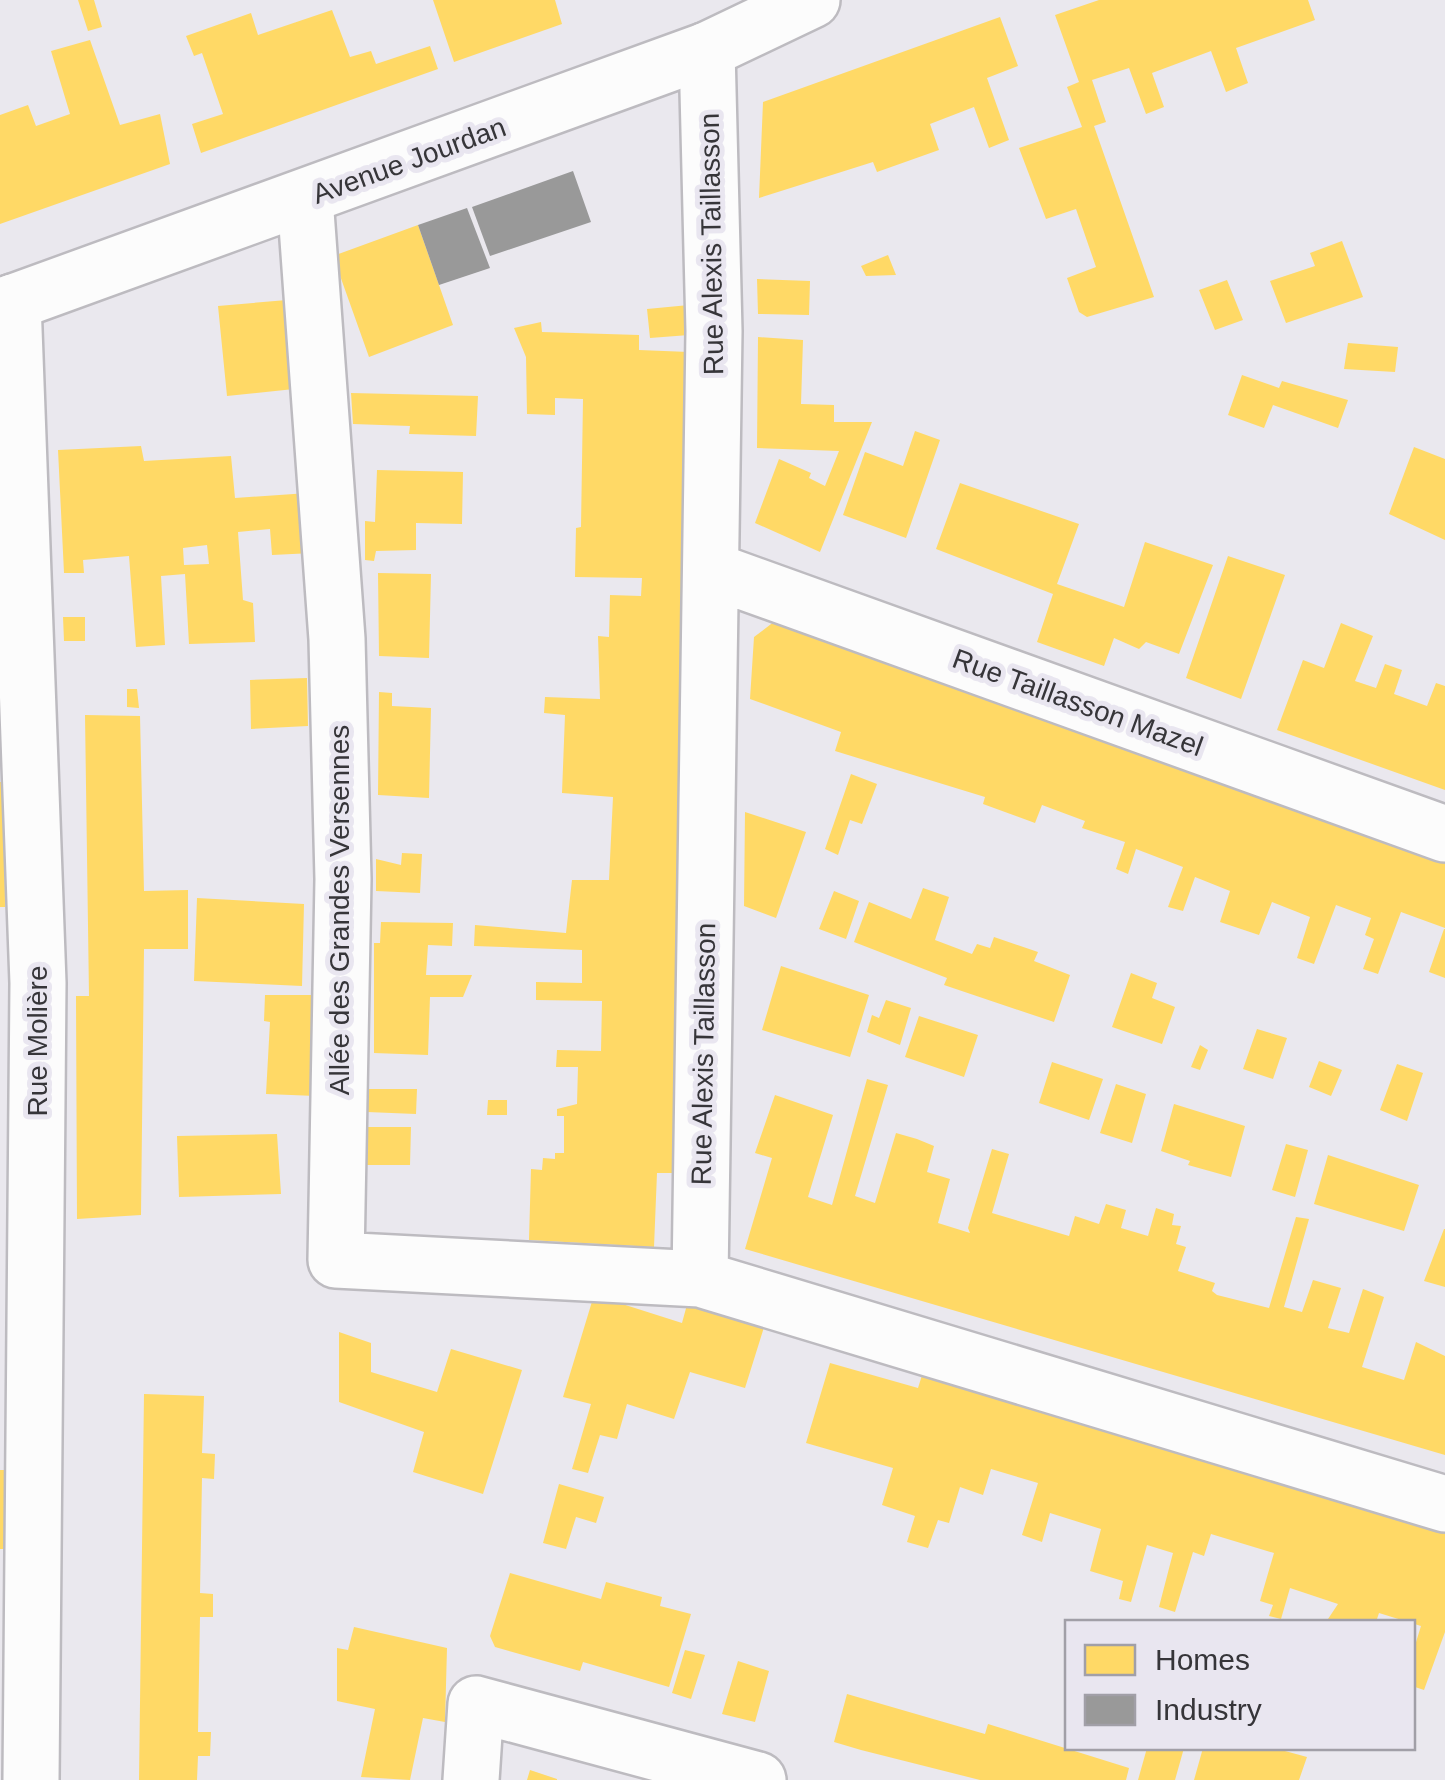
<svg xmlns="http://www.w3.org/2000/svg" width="1445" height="1780" font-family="Arial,sans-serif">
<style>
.homes{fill:#ffd966;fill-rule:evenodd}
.industry{fill:#999}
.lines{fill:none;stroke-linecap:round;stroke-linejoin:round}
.street-casing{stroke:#bdbbc0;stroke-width:60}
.secondary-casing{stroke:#bdbbc0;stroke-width:60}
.street{stroke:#fcfcfc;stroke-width:55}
.secondary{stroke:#fcfcfc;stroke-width:55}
.labels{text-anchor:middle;stroke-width:10;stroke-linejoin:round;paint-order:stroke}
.street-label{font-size:28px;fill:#363539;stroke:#e9e6f0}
</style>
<rect width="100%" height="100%" fill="#eae8ee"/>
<path class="homes" d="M78,0H94L102,27L88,31Z
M433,0H555L562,24L454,62Z
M1099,0H1308L1315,20L1236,48L1248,83L1226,92L1211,51L1152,73L1164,107L1146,114L1129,68L1092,80L1106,122L1094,126L1154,297L1087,317L1079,312L1067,278L1096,267L1076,209L1046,219L1019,148L1082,127L1067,87L1079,82L1055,15Z
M332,10L350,57L371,51L376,64L430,46L438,69L201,153L192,124L223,114L202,53L194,56L186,36L251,13L258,35Z
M1000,17L1018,66L987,78L1009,140L989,148L974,107L930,124L939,150L877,172L873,162L759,198L763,102Z
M90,40L120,125L160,114L170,164L0,224V115L28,105L36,126L70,114L51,51Z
M418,225L453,325L369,357L333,256Z
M1342,241L1363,297L1286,323L1270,281L1315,266L1310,253Z
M888,255L896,275L866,276L861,266Z
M757,279L810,281L809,315L758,314Z
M1227,280L1243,320L1215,330L1199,290Z
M287,300L294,389L227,396L218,306Z
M689,305V335L650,338L647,309Z
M541,322L542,332L639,335V350L689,352L673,1173H657L654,1247L529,1240L531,1169L542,1170L543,1158L555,1159V1153H564V1116H557V1109L577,1104L578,1067H556L557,1050L601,1051L602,1001L536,1000V982L582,983V950L474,946L475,925L566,933L572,880H609L613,797L562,793L565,715L544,713L545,697L600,699L598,636L609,637L610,595L641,596L642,578L575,577L576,528L581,527L583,399L555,398V415L527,414L526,357L514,328Z
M758,337L803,340L801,404L834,405V422H872L820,552L755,523L779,459L811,473L809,478L825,486L839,451L757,448Z
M1348,343L1398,347L1395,372L1344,369Z
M1242,375L1279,388L1282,381L1348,400L1338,428L1273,405L1264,428L1228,415Z
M351,393L478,396L476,436L409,434L410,426L353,424Z
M915,431L940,440L906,538L843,515L865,452L903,466Z
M141,446L144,461L231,456L235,498L308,493L313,553L272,555L270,529L238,532L243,600L253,603L255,642L189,644L185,574L161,576L165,645L136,647L129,556L83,560L84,573H64L58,450ZM207,545L209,564L184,565L183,548Z
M1414,447L1445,459V540L1389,514Z
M377,470L463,472L462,524L416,523V550L376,551L374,561L365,560V521L375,522Z
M960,483L1079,524L1057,584L1124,607L1145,542L1213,565L1179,654L1146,642L1139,649L1114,638L1104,666L1037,642L1053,594L936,549Z
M1228,556L1285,575L1241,699L1186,678Z
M378,573L431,574L429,658L379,656Z
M63,617H85V641H64Z
M775,621L1445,863V928L1401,912L1378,974L1363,969L1374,939L1365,935L1371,918L1336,905L1314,964L1297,958L1310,917L1272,902L1259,935L1220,922L1230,891L1195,877L1183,911L1168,907L1183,867L1136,849L1128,874L1116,869L1125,842L1082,828L1085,821L1042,805L1035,823L983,804L985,797L835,751L841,732L750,699L754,637Z
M1341,623L1373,636L1355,681L1376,688L1385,664L1402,670L1394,694L1427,706L1436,683L1445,686V790L1277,730L1303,660L1324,668Z
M307,678L308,726L251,729L250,680Z
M127,689H137L139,708L127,707Z
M379,692L392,693V706L431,708L429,798L378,795Z
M85,715L140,716L144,891L188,890V949H144L141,1215L77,1219L76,996H89Z
M851,774L877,784L862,824L850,820L838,855L825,849Z
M0,782H4L5,907H0Z
M745,812L806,832L776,918L744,906Z
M402,853L422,854L420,893L376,891V859L401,865Z
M923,888L949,897L935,940L972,954L977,944L990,948L994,937L1038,952L1034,961L1070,975L1054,1022L944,985L947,978L854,942L869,902L911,919Z
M834,891L859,901L846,939L819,929Z
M197,898L304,904L302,986L194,981Z
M381,922L453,923L452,946L428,945L426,975H472L463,997H430L428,1055L374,1053V943H380Z
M1444,929H1445V978L1429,972Z
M781,966L869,995L850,1057L762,1030Z
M1131,973L1157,983L1152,998L1175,1007L1162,1044L1112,1027Z
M265,995H319L316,1096L266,1094L270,1022L264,1021Z
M886,1000L911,1008L900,1045L867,1032L872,1015L879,1018Z
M919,1016L978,1035L964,1077L905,1057Z
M1257,1029L1287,1038L1273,1079L1243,1069Z
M1200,1045L1208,1050L1200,1070L1191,1067Z
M1319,1061L1342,1070L1331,1096L1309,1087Z
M1052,1062L1103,1079L1089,1120L1039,1103Z
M1397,1064L1423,1073L1407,1121L1380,1110Z
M867,1079L888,1085L855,1196L875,1203L896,1133L917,1139L934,1146L927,1172L950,1179L938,1223L970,1233L968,1228L992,1149L1009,1154L992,1213L1069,1236L1075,1216L1099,1224L1106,1204L1126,1210L1121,1228L1148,1236L1156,1208L1174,1214L1172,1225L1181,1226L1176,1244L1186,1247L1178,1271L1215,1283L1212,1291L1217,1295L1269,1308L1296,1217L1309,1219L1284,1307L1302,1312L1313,1280L1341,1288L1328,1328L1349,1333L1363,1289L1384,1297L1362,1367L1404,1380L1416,1342L1445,1356V1455L745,1249L772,1158L755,1153L775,1095L833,1115L808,1197L832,1205Z
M1116,1084L1146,1094L1132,1143L1100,1133Z
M368,1089H417L416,1114L367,1112Z
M488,1100H507V1115H487Z
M1174,1104L1245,1126L1231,1177L1188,1165L1190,1161L1161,1151Z
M367,1127H411L410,1165H366Z
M277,1134L281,1194L179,1197L177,1136Z
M1286,1144L1308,1150L1295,1197L1272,1190Z
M1328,1155L1419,1185L1404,1231L1314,1204Z
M1444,1229H1445V1287L1424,1281Z
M594,1295L682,1323L688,1301L765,1324L745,1388L690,1372L674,1419L627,1404L617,1439L600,1435L588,1473L572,1469L591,1404L563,1397Z
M339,1332L371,1343V1372L437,1392L451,1349L522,1370L483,1494L413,1472L424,1432L339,1402Z
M830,1363L918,1388L923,1372L1445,1525V1632L1424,1690L1412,1686V1655L1421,1626L1379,1613L1376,1622H1326L1338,1604L1290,1588L1281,1619L1269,1616L1273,1605L1260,1601L1274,1553L1211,1534L1204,1556L1193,1552L1175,1612L1159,1607L1173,1553L1147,1545L1131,1602L1119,1599L1123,1581L1090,1571L1101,1529L1050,1513L1042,1542L1022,1535L1038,1483L991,1469L983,1495L960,1487L949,1523L938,1520L928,1548L907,1542L915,1516L882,1505L893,1468L806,1443Z
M144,1394L204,1396L202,1453L215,1454L214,1479L202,1478L200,1593L213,1594V1617H200L198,1732H211L210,1756H198L197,1780H139Z
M0,1470H7L6,1549H0Z
M559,1484L604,1497L596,1523L576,1517L566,1549L543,1543Z
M510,1573L601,1599L606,1582L662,1597L660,1606L691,1614L669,1687L583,1662L580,1671L495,1647L490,1636Z
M354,1627L447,1648L445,1722L423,1718L410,1780L361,1777L375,1709L337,1701V1648L348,1650Z
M685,1650L705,1655L691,1699L672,1693Z
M738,1661L769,1671L755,1722L722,1714Z
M847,1694L985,1734L988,1724L1129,1768L1126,1780H980L861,1750L834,1742Z
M1147,1748H1184L1175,1780H1138Z
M1203,1748H1274L1307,1757L1299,1780H1194Z
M530,1770L557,1779V1780H527Z"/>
<path class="industry" d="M573,171L591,222L490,256L472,207Z
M467,208L490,268L439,285L418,225Z"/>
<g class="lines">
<g class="street-casing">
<path id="street" d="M305,198L337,639L343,879L336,1260L700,1279L1445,1504
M13,302L38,983L31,1780
M711,570L1445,834
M700,1279L714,331L707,50
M471,1780L476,1704L758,1780"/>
</g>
<g class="secondary-casing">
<path id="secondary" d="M0,307L707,50L812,0"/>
</g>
<use href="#street" class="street"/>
<use href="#secondary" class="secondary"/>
</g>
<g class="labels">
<g class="street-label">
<text transform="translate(409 160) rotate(-20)" y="10">Avenue Jourdan</text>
<text transform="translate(711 244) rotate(-91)" y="10">Rue Alexis Taillasson</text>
<text transform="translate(1078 702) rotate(20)" y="10">Rue Taillasson Mazel</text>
<text transform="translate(339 910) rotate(-90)" y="10">Allée des Grandes Versennes</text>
<text transform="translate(37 1041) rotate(-90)" y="10">Rue Molière</text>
<text transform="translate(703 1054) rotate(-89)" y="10">Rue Alexis Taillasson</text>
</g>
</g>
<rect x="1065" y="1620" width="350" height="130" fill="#e9e6f0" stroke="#a19fa7" stroke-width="2.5"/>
<rect x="1085" y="1645" width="50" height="30" fill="#ffd966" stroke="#a19fa7" stroke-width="2.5"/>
<text x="1155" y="1670" font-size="30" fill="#363539">Homes</text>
<rect x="1085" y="1695" width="50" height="30" fill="#999999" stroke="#a19fa7" stroke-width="2.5"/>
<text x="1155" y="1720" font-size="30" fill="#363539">Industry</text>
</svg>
